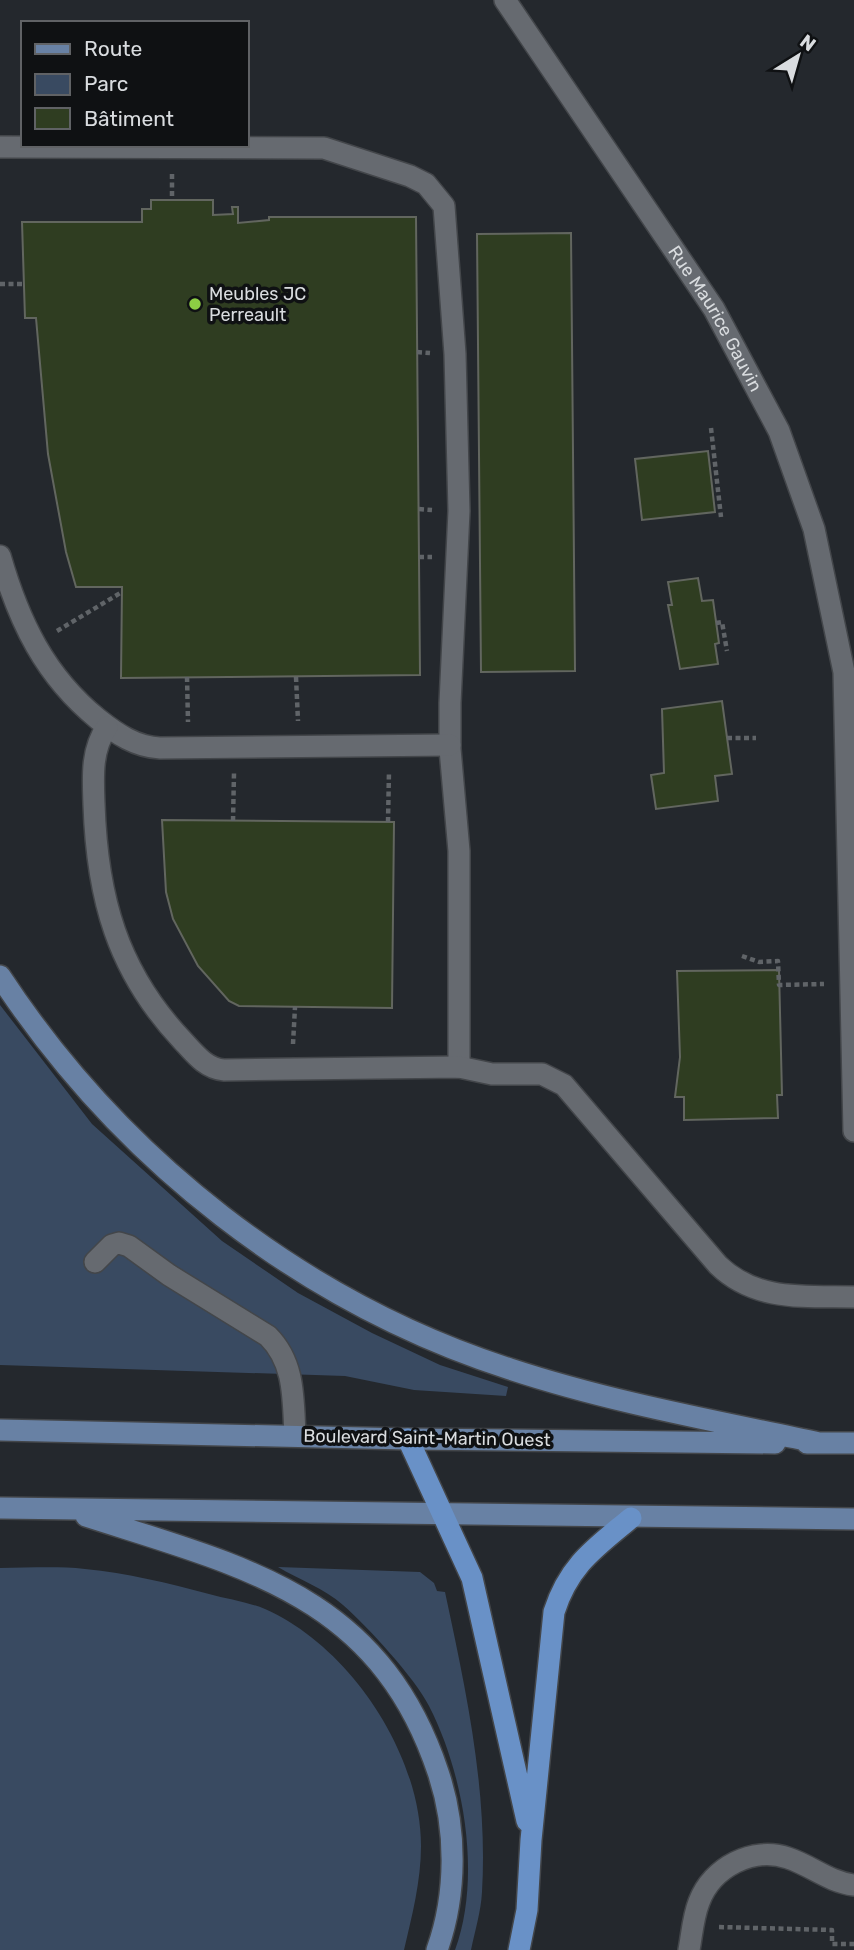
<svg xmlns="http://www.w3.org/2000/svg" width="854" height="1950" font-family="Rubik,sans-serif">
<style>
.green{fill:#394a61}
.building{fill:#2f3d21;stroke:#62665f;stroke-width:2}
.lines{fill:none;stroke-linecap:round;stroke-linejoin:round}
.minor-casing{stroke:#43464a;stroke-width:24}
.major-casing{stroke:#43464a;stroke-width:24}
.highway-casing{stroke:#43464a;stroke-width:24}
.path{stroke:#606468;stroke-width:4.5;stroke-dasharray:5 3.5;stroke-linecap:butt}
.minor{stroke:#666a70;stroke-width:21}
.major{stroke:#6881a4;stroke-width:21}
.highway{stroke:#6991c7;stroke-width:21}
.poi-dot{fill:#8dce44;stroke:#0f1113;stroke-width:2.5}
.labels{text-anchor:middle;stroke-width:7;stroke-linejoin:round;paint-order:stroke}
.poi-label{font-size:18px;fill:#d9dcdf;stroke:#0f1113;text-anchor:start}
.street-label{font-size:18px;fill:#d9dcdf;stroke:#0f1113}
</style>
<rect width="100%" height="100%" fill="#24282d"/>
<path class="green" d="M0,1005L92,1124L222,1241L298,1293L372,1333L440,1365L508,1387L506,1396L414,1390L345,1376L0,1365Z
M278,1567L420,1572L434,1583L437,1591L445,1592C466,1690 488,1791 482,1892C481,1911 475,1931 471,1950H455C482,1877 464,1774 429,1706C415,1678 367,1626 343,1605C325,1589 298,1579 278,1567Z
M0,1568C28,1568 57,1566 85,1569C127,1573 168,1583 209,1594C227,1599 248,1602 265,1609C349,1646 421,1753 421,1846C421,1881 412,1916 404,1950H0Z"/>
<path class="building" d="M151,200H213V215L233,214L232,207H238V223L269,220V217H416L420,675L121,678L122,587H76L66,552L48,454L36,318H25L22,222H142V209H151Z
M571,233L575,671L481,672L477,234Z
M708,451L715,512L642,520L635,459Z
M698,578L702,601L713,600L719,643L715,644L718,664L680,669L668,605H672L668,582Z
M722,701L732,774L715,776L718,801L656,809L651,775L664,773L662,709Z
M162,820L394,822L392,1008L239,1006L229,1001L198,966L173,919L166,892Z
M779,970L782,1095H777L778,1118L684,1120V1097H675L680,1057L677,971Z"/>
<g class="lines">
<g class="minor-casing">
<g id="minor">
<path id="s1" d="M505,0L714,309L779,431L814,529L844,672L854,1131"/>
<path d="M0,147L324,148L410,176L426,184L444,206L455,354L459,511L450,703V749L459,851V1067"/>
<path d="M0,556C19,622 45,676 98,719C117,734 136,747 160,748L450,745"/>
<path d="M107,727C91,750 93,777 94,804C97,897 117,971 182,1040C194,1053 206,1069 224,1070L459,1067L492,1074H542L564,1085L718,1265C756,1302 805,1296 854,1297"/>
<path d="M95,1262L112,1245L119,1243L129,1246L169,1275L268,1336C295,1363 293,1398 295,1435"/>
<path d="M689,1950C692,1934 693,1917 699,1902C712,1867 753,1846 788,1858C812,1866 829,1882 854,1885"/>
</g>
</g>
<g class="major-casing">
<path id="major" d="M0,976C120,1159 302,1302 510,1369C610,1402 716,1421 819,1443
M0,1430L408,1439L775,1443
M807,1443H854
M0,1508L854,1519
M86,1516C244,1567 379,1595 438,1772C457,1828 457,1894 437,1950"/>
</g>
<g class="highway-casing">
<path id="highway" d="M408,1439L472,1578L527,1821
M519,1950L527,1910L531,1840L554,1612C569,1565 595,1548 631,1518"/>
</g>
<path class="path" d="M172,174V200
M0,284H24
M417,352L430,353
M711,428L721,517
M419,509L432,510
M419,557H432
M716,623L722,622L727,651
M57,631L122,592
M187,677L188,722
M296,677L298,721
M727,738H756
M233,821L234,773
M388,822L389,771
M742,956L759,962L778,961L779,985L824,984
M293,1044L295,1007
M719,1927L832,1930V1944H854"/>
<use href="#minor" class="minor"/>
<use href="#major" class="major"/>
<use href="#highway" class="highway"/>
</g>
<circle class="poi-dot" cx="195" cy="304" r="7"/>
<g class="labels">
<g class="poi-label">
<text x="209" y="300">Meubles JC<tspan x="209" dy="21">Perreault</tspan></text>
</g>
<g class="street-label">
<text dy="6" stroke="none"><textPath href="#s1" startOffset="382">Rue Maurice Gauvin</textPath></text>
<text transform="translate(427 1438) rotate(1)" y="6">Boulevard Saint-Martin Ouest</text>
</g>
</g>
<rect x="21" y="21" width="228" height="126" fill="#0f1113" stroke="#606265" stroke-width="2"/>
<rect x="35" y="44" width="35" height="10" fill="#6881a4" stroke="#606265" stroke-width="2"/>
<text x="84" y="56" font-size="21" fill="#d9dcdf">Route</text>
<rect x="35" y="74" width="35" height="21" fill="#394a61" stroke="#606265" stroke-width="2"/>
<text x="84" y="91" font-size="21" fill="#d9dcdf">Parc</text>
<rect x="35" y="108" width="35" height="21" fill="#2f3d21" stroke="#606265" stroke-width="2"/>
<text x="84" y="126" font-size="21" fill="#d9dcdf">Bâtiment</text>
<g transform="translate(798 56) rotate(37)" stroke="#0f1113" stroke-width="5" paint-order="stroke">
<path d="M0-5L12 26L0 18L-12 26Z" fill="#d9dcdf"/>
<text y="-10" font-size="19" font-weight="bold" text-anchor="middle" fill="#d9dcdf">N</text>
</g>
</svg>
